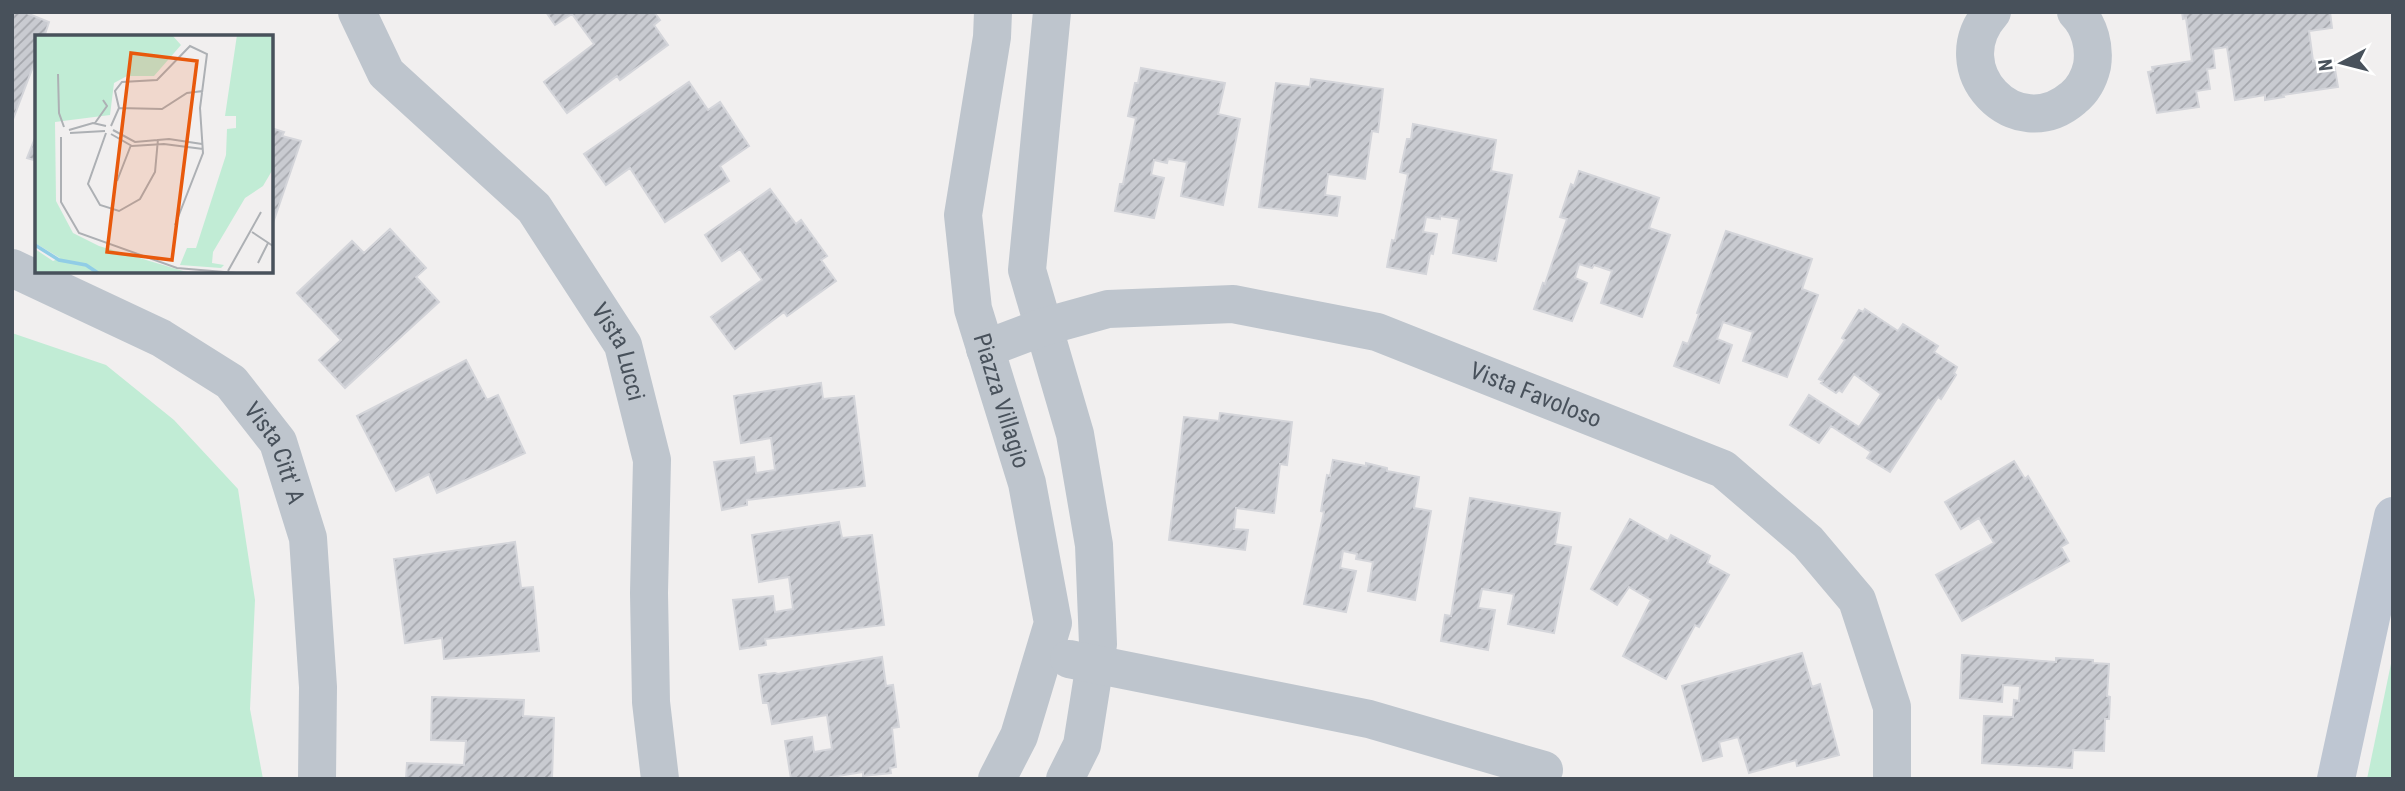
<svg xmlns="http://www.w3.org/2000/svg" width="2405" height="791" font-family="'Roboto Condensed',sans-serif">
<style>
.grass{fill:#c1ecd5}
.building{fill:url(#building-hatch);stroke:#d4d5da;stroke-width:2}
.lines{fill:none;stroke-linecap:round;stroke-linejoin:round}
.street{stroke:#bec5cd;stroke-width:38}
.secondary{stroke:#bec6d2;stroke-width:38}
.labels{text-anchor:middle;stroke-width:5;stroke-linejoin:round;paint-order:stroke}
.street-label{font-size:24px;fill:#48515b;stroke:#fff}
.inset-river{fill:none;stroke:#91cde6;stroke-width:3.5}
.inset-road{fill:none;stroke:#adb0b4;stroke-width:2}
.view{fill:#e8590c;fill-opacity:0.15;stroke:#e8590c;stroke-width:3.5}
.inset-edge{fill:none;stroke:#48515b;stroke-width:3.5}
</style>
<defs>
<pattern id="building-hatch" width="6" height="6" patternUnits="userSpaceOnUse" patternTransform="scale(1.75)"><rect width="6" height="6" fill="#c9cbd1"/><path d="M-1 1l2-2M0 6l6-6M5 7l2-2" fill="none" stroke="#a5a7ad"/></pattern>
</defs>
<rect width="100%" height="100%" fill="#f1efef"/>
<path class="grass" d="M12,333L106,365L174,420L238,489L255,600L250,709L263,779H12Z
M2393,654V779H2367Z"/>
<path class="building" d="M12,12H24L49,22L44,37H37V56L12,122Z
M546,12H654L660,20L654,25L668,45L620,80L617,76L567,113L544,82L594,44L572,14L555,25Z
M2182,12H2330L2332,28L2309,31L2313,61L2333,58L2338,87L2283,95L2284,97L2265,100V95L2235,100L2227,47L2213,49L2215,68L2207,69L2210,89L2196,91L2199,107L2157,113L2148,72L2153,71L2152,67L2192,61L2186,18L2183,19Z
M1141,68L1225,83L1218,114L1240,119L1223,205L1181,196L1187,162L1168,159L1167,163L1154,160L1151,175L1164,178L1154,218L1115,211L1120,184H1123L1136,118L1128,116L1135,83H1138Z
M1311,79L1383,89L1378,132L1372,131L1365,179L1328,174L1325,195L1340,197L1337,216L1259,207L1276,83L1310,87Z
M689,82L708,110L720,102L749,146L720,166L729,181L665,222L630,168L606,185L584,154Z
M1413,124L1496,140L1491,171L1512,175L1496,261L1453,253L1459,219L1440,216V219L1426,217L1423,232L1437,234L1433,254L1430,253L1426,274L1387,267L1392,240L1395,241L1408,174L1400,172L1407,139H1411Z
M271,128L284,132L282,136L301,141L271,229Z
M37,133V161L27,158Z
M1579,171L1659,198L1649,228L1670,235L1642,317L1601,303L1612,271L1594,265L1592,268L1579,264L1575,278L1587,283L1572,321L1534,309L1543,283L1545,284L1567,219L1560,217L1571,184L1574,186Z
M770,189L796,224L801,220L827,256L821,260L836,281L787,316L784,312L735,349L711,317L762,280L740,249L722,261L705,235Z
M390,229L426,268L416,277L439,302L345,388L319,360L341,340L297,293L352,241L364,253Z
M1726,231L1812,259L1802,289L1818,295L1787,377L1743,361L1753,332L1723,322L1717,339L1732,345L1719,383L1674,366L1683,342L1688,344L1699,314L1697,313Z
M1865,309L1898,331L1903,324L1938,346L1934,352L1957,367L1954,373L1956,375L1941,399L1938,397L1890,472L1867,458L1871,452L1831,426L1819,443L1790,425L1809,395L1859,427L1881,394L1854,374L1842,392L1839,390L1836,393L1821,383L1823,381L1819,379L1845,340L1842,338L1859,310L1863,312Z
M466,360L487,400L498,395L525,453L437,493L429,474L396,491L357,416Z
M821,383L823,399L854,396L865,486L747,500V505L722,510L714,462L754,457L756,473L775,470L771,438L741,443L734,396Z
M1220,413L1292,422L1287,465L1280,464L1274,513L1236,508L1234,529L1248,530L1245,550L1169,540L1184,417L1219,421Z
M1333,460L1366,466V463L1387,468V471L1419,477L1414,508L1431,511L1415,600L1368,591L1373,562L1356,559L1357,554L1343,551L1340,568L1356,571L1346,612L1304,604L1324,512L1321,511L1327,475L1330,476Z
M2014,461L2025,479L2028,476L2068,543L2061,547L2069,561L1962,621L1936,575L1994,543L1979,518L1961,529L1945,502Z
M1470,498L1560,513L1555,544L1571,547L1554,633L1508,624L1514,594L1482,589L1478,608L1495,610L1488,650L1441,641L1445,615L1451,616Z
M1630,519L1668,541L1671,535L1710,556L1707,563L1729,575L1699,627L1695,625L1666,679L1623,656L1651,600L1629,587L1617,605L1591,589Z
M839,522L842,538L872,535L884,625L765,639L766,645L740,649L733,600L773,596L775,612L793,609L789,577L759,582L752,535Z
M515,542L521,588L533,587L539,651L444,659L442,638L405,643L394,559Z
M1802,653L1812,687L1820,684L1839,755L1797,766L1796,760L1749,773L1738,737L1719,742L1722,756L1703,761L1682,686Z
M1962,655L2056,662V658L2093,660V663L2109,664L2107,696L2110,697L2109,719H2105L2104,751L2073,750L2072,768L1982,763L1984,716L2013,717L2014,700L2019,701L2020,686L2003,685L2002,702L1960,698Z
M882,657L886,686L893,685L899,727L892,728L896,767L890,768L891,773L863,776V772L819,779H791L785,741L812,737L814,752L832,749L827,715L772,724L768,703H763L759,675L775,673L778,674Z
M432,697L524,700L523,716L554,718L552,779H406L407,763L464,765L466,741L431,740Z"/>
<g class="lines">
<g class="street">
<path id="s1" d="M357,12L386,73L534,208L623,345L652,460L649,593L651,702L660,779"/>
<path id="s2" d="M993,12L992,37L963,215L973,309L1027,483L1053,623L1019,736L997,779"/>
<path d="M1052,12L1027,270L1075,434L1094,545L1098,644L1082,745L1065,779"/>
<path d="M1992,12C1941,69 2016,147 2073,98C2083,90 2089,79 2092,66C2095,47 2090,26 2076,12"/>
<path id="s3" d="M12,268L161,338L231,382L278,442L308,538L318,687L317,779"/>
<path id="s4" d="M985,349L1043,327L1108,309L1233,304L1377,332L1723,469L1808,542L1857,600L1892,707V779"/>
<path d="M1069,659L1369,719L1544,770"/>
</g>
<path class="secondary" d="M2336,779L2393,516"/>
</g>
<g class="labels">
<g class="street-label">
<text dy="8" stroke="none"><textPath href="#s1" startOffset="436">Vista Lucci</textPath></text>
<text dy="8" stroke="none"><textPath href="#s4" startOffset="572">Vista Favoloso</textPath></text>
<text dy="8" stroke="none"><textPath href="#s2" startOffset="396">Piazza Villagio</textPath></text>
<text dy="8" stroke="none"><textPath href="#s3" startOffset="332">Vista Citt' A</textPath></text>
</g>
</g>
<g transform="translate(35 35)">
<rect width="238" height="238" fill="#f1efef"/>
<path d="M0,0H137L146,10L119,41H92L79,48L75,80L20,87L21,166L38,198L64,211L155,238H0V214L18,226L25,223L0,208ZM202,0H238V134L228,151L210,163L178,217L177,228L189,230L186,233L145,230L152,213H161L191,120L192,94L201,93V81H190Z" fill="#c1ecd5"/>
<path class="inset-river" d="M0,210L24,225L51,230L63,238"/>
<path class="inset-road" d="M23,39L24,78L29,92M84,73L127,74L152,58L168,56M60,88L72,71L68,65M76,91L84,73L80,56L87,47L122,45L155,11L172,19L165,73L168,118L140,190M34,95L58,88L71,91M78,95L100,107L134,104L167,109M35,98L70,96M71,98L53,149L65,170L84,176L105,164L120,137L123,104M76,99L97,111L129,109L168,114M26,102V167L44,198L142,233L201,238M82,146L96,110M217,197L238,211M223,228L233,208M193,236L226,177"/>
<path class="view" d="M96,18L162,26L137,225L72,217Z"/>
<rect width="238" height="238" class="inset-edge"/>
</g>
<rect width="2405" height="791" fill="none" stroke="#48515b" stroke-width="28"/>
<g transform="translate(2342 63) rotate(263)" stroke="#ffffff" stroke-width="5" paint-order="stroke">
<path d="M0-5L12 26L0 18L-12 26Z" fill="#48515b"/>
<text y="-10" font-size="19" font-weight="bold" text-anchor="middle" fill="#48515b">N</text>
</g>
</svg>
